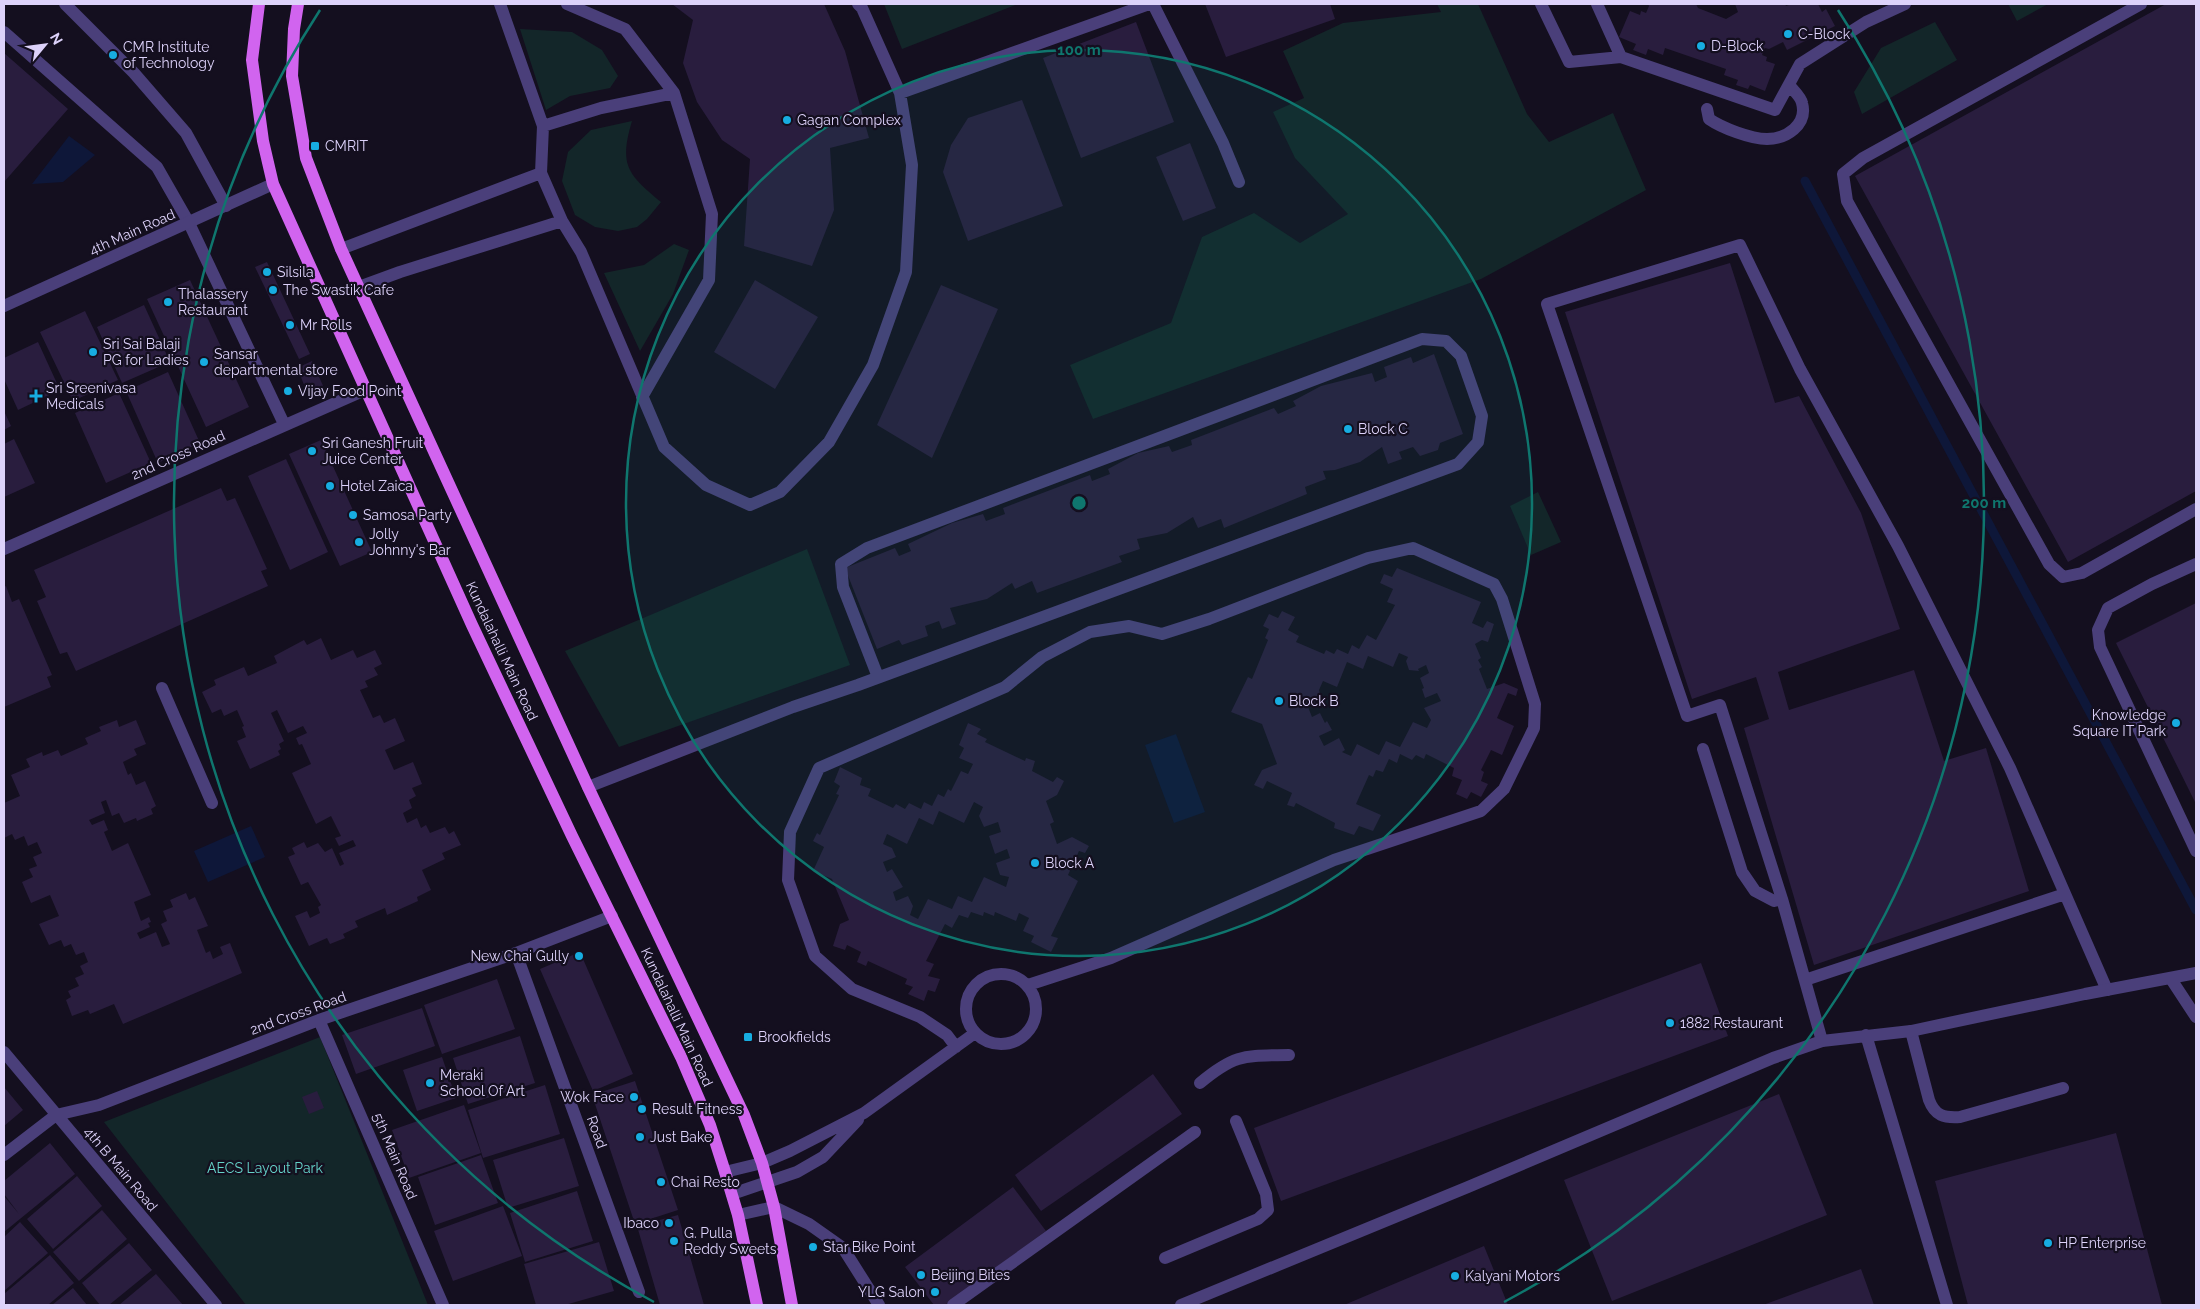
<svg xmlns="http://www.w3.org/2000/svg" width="2200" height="1309" font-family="Raleway,sans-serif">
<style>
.green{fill:#132629}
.water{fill:#0e1739}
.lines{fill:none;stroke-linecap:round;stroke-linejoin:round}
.stream{stroke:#0e1739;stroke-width:9}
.building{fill:#291d3e;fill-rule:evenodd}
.service{stroke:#4a3f7a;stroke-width:12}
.minor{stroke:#4a3f7a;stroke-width:12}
.tertiary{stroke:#4a3f7a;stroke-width:12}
.primary{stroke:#d164ef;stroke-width:12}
.ring{fill:none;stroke:#0f766e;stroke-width:2.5}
.poi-dot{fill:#17ade1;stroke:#140f1f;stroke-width:2}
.labels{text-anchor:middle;stroke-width:4.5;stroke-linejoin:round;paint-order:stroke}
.poi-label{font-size:14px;fill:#ddd2fa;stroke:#140f1f;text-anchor:start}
.street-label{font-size:14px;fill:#ddd2fa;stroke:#140f1f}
.park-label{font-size:14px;fill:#65d3c9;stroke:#140f1f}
.centre{fill:#0f766e;stroke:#140f1f;stroke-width:2.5}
.ring-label{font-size:15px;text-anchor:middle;font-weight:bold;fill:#0f766e;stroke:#140f1f;stroke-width:4.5;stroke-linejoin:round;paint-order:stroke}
</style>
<rect width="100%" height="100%" fill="#140f1f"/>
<path class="green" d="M884,4H1018L902,49Z
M1437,4H1478L1527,114L1549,142L1613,113L1646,190L1481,279L1093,419L1070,365L1171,323L1202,237L1254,213L1300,243L1348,214L1295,158L1273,112L1304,98L1283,51L1343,23L1441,12Z
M2008,4H2048L2017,21Z
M1935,22L1957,60L1862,114L1854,92L1881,48Z
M520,29L572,32L602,50L618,76L610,88L570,96L546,110Z
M632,121C619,165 627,174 661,202L647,219L637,227L618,231L595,227L575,215L562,181L568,152L591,130Z
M674,244L689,250L673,294L640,351L604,273L644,265Z
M1538,492L1561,542L1531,555L1510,506Z
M807,549L850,665L619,747L565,651Z
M320,1037L428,1305H246L104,1122Z"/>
<path class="water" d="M69,136L95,155L63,182L32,184Z
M1176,734L1205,812L1174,823L1145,745Z
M251,826L265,857L208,882L194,851Z"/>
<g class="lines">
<path class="stream" d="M1805,181L2196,910"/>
</g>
<path class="building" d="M672,4H824L845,51L869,138L830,148L834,210L812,266L744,246L750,159L722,140L697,102L683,63L693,20Z
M1205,4H1330L1335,19L1226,57Z
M1648,4H1696L1698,8L1726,19L1738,12L1735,4H1785L1786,6L1792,4H1818L1822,12L1826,9L1835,26L1787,50L1783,42L1769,49L1765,48L1762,55L1767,57L1766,61L1775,64L1765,91L1750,85L1748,89L1736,85L1738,80L1724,75L1726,69L1665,48L1663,55L1648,49L1646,55L1633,50L1636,44L1619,37L1630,11L1640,15L1641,11L1646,13L1649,6Z
M2166,4H2196V491L2068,562L1855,176Z
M1136,22L1174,122L1081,158L1043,58Z
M4,53L68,109L4,182Z
M1022,100L1063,206L968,241L943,172L951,145L968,118Z
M1190,143L1216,208L1183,221L1156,157Z
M267,262L310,354L299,359L255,267Z
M1730,263L1775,403L1799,396L1861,513L1900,629L1778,672L1789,710L1914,670L1944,761L1986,748L2029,891L1814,965L1744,728L1769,719L1756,677L1692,699L1565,312Z
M190,280L249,407L206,427L147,299Z
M755,280L818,317L775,389L714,352Z
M941,285L998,309L932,458L877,425Z
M144,305L170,362L122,383L97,327Z
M85,311L118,380L73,401L40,332Z
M38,342L60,390L18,410L4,379V358Z
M1434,354L1463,434L1440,443L1438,450L1420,456L1413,447L1399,452L1402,459L1388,464L1382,447L1360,462L1335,470L1323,471L1326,479L1305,487L1307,494L1224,528L1221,519L1198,528L1193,517L1167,533L1137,539L1140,549L1119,556L1122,562L1037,593L1032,581L1015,589L1012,583L987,599L950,608L956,624L942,629L939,621L925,626L928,636L902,645L899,640L877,649L845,568L895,548L899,556L911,551L908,544L952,523L983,514L986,521L1005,514L1003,508L1090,475L1092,481L1110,474L1108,469L1138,453L1169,446L1172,452L1192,445L1191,440L1274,408L1278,414L1296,406L1293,401L1321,386L1372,373L1375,382L1387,377L1384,367L1411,357L1413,363Z
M312,361L324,388L308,394L297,368Z
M168,372L200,443L158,463L126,391Z
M119,393L151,463L106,483L75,413Z
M4,411L11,426L4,430Z
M14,439L35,483L4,497V444Z
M321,440L372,552L340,566L289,454Z
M286,459L328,552L290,570L248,476Z
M221,488L227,501L235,498L267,569L261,571L268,586L76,671L67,652L60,654L37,601L46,597L34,570Z
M1397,568L1481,602L1472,623L1483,628L1487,621L1494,624L1488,642L1482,640L1475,644L1481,658L1478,660L1482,667L1479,669L1487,689L1504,683L1518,689L1516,696L1508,693L1497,718L1514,726L1502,755L1491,750L1481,770L1484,772L1481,781L1488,784L1481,797L1471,792L1467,799L1456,794L1462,780L1452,776L1454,768L1426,754L1424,759L1416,755L1412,760L1400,754L1397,763L1389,759L1383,772L1376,770L1373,777L1369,775L1356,804L1381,815L1373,831L1359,826L1354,835L1334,828L1335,823L1296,803L1294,807L1287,805L1292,793L1267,781L1263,789L1254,785L1262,770L1277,764L1262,724L1231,712L1248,677L1252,679L1268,640L1265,638L1269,629L1263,626L1269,614L1278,618L1282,611L1295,617L1288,630L1299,636L1296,642L1324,654L1326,650L1334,654L1337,649L1348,654L1352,645L1359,649L1367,635L1376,640L1395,605L1387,602L1393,589L1380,583L1384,574L1392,577ZM1399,653L1408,657L1406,661L1409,670L1419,671L1418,669L1426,665L1429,673L1420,678L1424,688L1422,689L1425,698L1437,693L1441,701L1424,708L1431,720L1427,728L1413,722L1400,747L1386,741L1379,755L1357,744L1351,756L1342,752L1345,750L1339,738L1324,746L1319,736L1332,730L1327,721L1325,723L1320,713L1312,717L1308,707L1322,701L1319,690L1323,681L1337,687L1347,662L1363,669L1368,656L1393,667Z
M6,586L12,602L19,599L52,675L47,677L51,687L4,707V587Z
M2196,603V804L2116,643Z
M321,638L331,660L353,650L357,658L375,650L382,664L374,668L378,675L365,681L368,687L360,690L373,718L380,715L384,723L395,718L405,741L385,750L394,770L413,762L422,784L412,788L416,796L409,800L412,808L403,813L407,823L417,818L421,828L426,825L430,833L445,827L449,834L454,831L461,845L442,853L445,859L422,870L431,890L417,897L418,901L387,915L385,908L355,921L358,927L343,934L345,938L330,944L327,938L309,946L295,916L307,911L310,918L320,913L318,907L321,905L308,882L301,885L288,857L295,854L292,848L304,842L307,848L318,843L325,852L332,848L340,866L344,864L339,853L356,846L353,840L339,846L335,838L341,836L331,816L316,824L292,773L311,764L302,744L299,745L296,738L307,733L303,726L288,733L277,710L271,713L284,741L279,744L281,749L278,751L280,755L250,769L237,741L246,737L242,727L244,726L237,710L224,716L221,709L212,713L202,692L216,685L214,680L244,667L248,676L277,663L274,656L304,640L307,645Z
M117,720L119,727L136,720L146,744L134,749L137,755L123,762L128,775L131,773L136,785L145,781L156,806L151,809L153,814L137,821L136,818L124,823L119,813L112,816L106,800L101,802L105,813L89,820L92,825L104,820L108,830L104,832L112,851L128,843L151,895L134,902L141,921L149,917L151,922L148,923L150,927L137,933L140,939L156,932L162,947L170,944L161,924L167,921L163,911L173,907L170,900L186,893L189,900L195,897L208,926L197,930L206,953L210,951L213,959L223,954L220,947L230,943L242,973L123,1024L114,1004L90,1014L88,1010L72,1016L66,1000L71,997L68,991L79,986L75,978L84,974L80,966L88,962L84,952L76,955L71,944L64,947L61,940L49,945L39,924L59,916L50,895L31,903L22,882L33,877L29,869L37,866L33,857L42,853L37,842L28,846L24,836L15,840L12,834L4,838V803L20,796L11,775L30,767L26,759L42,752L43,756L58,750L61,756L88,744L85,738L101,731L99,727Z
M968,723L981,729L977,734L987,739L985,742L1025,761L1026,758L1035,761L1032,771L1053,782L1057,777L1064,781L1057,795L1046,801L1054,822L1050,824L1057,844L1072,837L1089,846L1085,853L1079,851L1068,875L1078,881L1051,936L1058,938L1051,952L1031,942L1034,936L1023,931L1029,918L1019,913L1016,921L995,912L994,916L984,912L983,916L971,912L968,918L959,915L952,928L945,924L926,961L934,964L928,976L940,979L935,992L928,990L924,1001L908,994L913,987L905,984L907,979L868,961L866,966L857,962L861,952L847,945L845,950L833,946L840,924L849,920L832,879L813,871L824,847L813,841L817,833L820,835L839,795L836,794L840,786L834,782L840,767L862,778L860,785L871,789L868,796L893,808L896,804L905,809L909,803L921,809L924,802L932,806L938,794L944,797L948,789L951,791L961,771L968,774L973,764L959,758L964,748L959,745ZM974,802L983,807L979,816L984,827L998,822L1001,832L989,836L995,854L1007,849L1010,858L996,863L1000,875L1009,877L1006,887L984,877L972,902L958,896L952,909L928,899L918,919L910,915L913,906L908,896L896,901L893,892L903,887L892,869L887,872L883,862L896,857L892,848L883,844L887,834L907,844L919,818L933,825L939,811L964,823Z
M580,952L633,1074L593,1091L540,969Z
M1701,963L1728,1036L1281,1201L1254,1128Z
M497,979L515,1029L442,1054L424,1005Z
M422,1008L435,1046L356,1074L342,1035Z
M520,1036L535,1083L468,1104L453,1058Z
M442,1057L456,1098L417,1111L403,1070Z
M1153,1074L1182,1114L1041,1211L1015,1175Z
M635,1081L678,1210L635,1224L592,1095Z
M545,1085L560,1134L483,1158L468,1110Z
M4,1087L23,1110L4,1126Z
M317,1091L324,1108L309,1114L302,1097Z
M1779,1094L1827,1215L1612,1301L1564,1180Z
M464,1105L481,1153L409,1178L392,1130Z
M2116,1133L2162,1305H1968L1935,1181Z
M564,1138L579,1186L508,1208L493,1160Z
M50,1143L75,1174L4,1232V1196L19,1214L4,1194V1181Z
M481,1155L498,1203L435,1225L418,1177Z
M77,1176L102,1206L53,1249L27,1219Z
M1013,1187L1046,1231L945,1305H934L905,1267Z
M577,1191L593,1241L525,1262L510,1213Z
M503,1206L522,1256L453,1281L434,1231Z
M102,1210L127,1239L79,1281L53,1252Z
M678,1215L704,1305H660L637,1226Z
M20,1222L48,1253L4,1291V1237Z
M599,1242L614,1291L565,1305H536L524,1264Z
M129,1243L152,1270L109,1305H100L82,1283Z
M1484,1246L1508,1305H1344Z
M50,1255L74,1283L48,1305H7L4,1301V1294Z
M1861,1269L1874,1305H1763Z
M156,1274L183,1305H119Z
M73,1288L87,1305H52Z"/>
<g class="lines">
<path class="service" d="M65,4L134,73L186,133L226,206
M567,4L625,29L674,93L712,214L709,280L642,397
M1153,4L1223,143L1239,182
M1541,4L1569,62L1621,57
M1597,4L1621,57L1775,110L1800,64L1866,22L1905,4
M2141,4L1863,158L1843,174L1847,201L2049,564L2063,577L2082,573L2196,509
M4,32L157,167L189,223
M900,93L1149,4
M1707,109L1709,119C1722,128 1751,139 1767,139C1786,139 1808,125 1802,103C1801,97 1793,90 1789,85
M543,126L601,108L674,93
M541,173L562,221
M341,249L541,173L543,126L500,4
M359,287L400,272L562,221L581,252L664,447L706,485L750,505L780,492L829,442L873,365L906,272L912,165L900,93L862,8L858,4
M2196,564L2152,584L2108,608L2098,630L2100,647L2196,851
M162,688L212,803
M1703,749L1742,872L1755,891L1774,901L1782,899
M966 1009a35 35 0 1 1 70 0a35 35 0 1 1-70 0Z
M1805,980L2065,894
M1911,1031L1929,1100C1935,1116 1944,1118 1960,1117L2063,1088
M1822,1041L1782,899L1720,705L1687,716L1547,304L1740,245L1800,369L1898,546L2010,768L2107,990
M956,1047L947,1035L920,1017L852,989L815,956L788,880L790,832L819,768L1005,687L1042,657L1090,632L1129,626L1162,634L1209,619L1368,558L1413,548L1494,584L1502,599L1535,704L1534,728L1504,789L1481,811L1334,860L1111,958L1028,985
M1200,1083C1236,1053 1245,1056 1289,1055
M725,1172L762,1163L790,1151L864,1113L975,1033
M732,1194L797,1172L823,1157L858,1120
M1165,1258L1258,1219L1268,1210L1266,1194L1236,1121
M953,1305L1195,1132"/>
<path class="minor" d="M189,223L284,424
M4,549L365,390
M588,787L793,707L858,685L1458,464L1478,442L1482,416L1461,356L1446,341L1422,339L867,548L841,564L843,587L878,677
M516,953L639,1292
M2171,979L2196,1017
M319,1020L443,1305
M1866,1035L1947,1305
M4,1052L216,1305
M4,1155L56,1115L99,1105L319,1020L516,953L612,916
M738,1215L774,1207L809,1224L843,1248L879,1305
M1181,1305L1468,1187L1773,1058L1822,1041L1911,1031L2085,994L2196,973"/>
<path class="tertiary" d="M4,306L273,184"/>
<path class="primary" d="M259,4L252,60L263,141L273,184L472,625L572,836L681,1057L710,1125L725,1172L738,1215L757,1305
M298,4L294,29L292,76L306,158L341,249L588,787L744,1115L762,1163L774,1207L792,1305"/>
</g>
<circle cx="1079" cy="503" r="453" fill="#0f766e" fill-opacity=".12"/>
<g class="ring">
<circle cx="1079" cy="503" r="453"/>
<path d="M654 1302A905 905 0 0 1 320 10M1838 10A905 905 0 0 1 1504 1302"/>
</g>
<g class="poi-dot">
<circle cx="1788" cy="34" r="5"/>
<circle cx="1701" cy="46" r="5"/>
<circle cx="113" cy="55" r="5"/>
<circle cx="787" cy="120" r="5"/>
<rect x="310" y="141" width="10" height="10" rx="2.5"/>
<circle cx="267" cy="272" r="5"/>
<circle cx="273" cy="290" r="5"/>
<circle cx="168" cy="302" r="5"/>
<circle cx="290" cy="325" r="5"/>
<circle cx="93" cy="352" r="5"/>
<circle cx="204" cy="362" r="5"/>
<circle cx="288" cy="391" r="5"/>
<path d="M33.5 388.5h5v5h5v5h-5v5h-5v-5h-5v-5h5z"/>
<circle cx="1348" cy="429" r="5"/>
<circle cx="312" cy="451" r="5"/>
<circle cx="330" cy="486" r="5"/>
<circle cx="353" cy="515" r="5"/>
<circle cx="359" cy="542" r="5"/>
<circle cx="1279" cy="701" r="5"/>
<circle cx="2176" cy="723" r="5"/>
<circle cx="1035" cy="863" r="5"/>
<circle cx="579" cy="956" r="5"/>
<circle cx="1670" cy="1023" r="5"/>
<rect x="743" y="1032" width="10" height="10" rx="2.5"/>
<circle cx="430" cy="1083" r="5"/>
<circle cx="634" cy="1097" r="5"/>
<circle cx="642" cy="1109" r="5"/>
<circle cx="640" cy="1137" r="5"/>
<circle cx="661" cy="1182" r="5"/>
<circle cx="669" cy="1223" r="5"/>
<circle cx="674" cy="1241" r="5"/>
<circle cx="2048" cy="1243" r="5"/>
<circle cx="813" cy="1247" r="5"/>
<circle cx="921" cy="1275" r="5"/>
<circle cx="1455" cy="1276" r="5"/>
<circle cx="935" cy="1292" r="5"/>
</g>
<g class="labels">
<g class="poi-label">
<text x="1798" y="39">C-Block</text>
<text x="1711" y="51">D-Block</text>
<text x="123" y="52">CMR Institute<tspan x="123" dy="16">of Technology</tspan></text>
<text x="797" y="125">Gagan Complex</text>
<text x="325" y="151">CMRIT</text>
<text x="277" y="277">Silsila</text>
<text x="283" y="295">The Swastik Cafe</text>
<text x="178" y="299">Thalassery<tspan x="178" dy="16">Restaurant</tspan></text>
<text x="300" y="330">Mr Rolls</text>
<text x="103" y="349">Sri Sai Balaji<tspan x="103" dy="16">PG for Ladies</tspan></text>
<text x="214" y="359">Sansar<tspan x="214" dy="16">departmental store</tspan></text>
<text x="46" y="393">Sri Sreenivasa<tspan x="46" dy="16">Medicals</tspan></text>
<text x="298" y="396">Vijay Food Point</text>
<text x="1358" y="434">Block C</text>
<text x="322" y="448">Sri Ganesh Fruit<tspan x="322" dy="16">Juice Center</tspan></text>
<text x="340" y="491">Hotel Zaica</text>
<text x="363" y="520">Samosa Party</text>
<text x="369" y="539">Jolly<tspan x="369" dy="16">Johnny's Bar</tspan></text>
<text x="1289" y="706">Block B</text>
<text x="2166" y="720" text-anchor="end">Knowledge<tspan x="2166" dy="16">Square IT Park</tspan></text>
<text x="1045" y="868">Block A</text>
<text x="569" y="961" text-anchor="end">New Chai Gully</text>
<text x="1680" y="1028">1882 Restaurant</text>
<text x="758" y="1042">Brookfields</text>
<text x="440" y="1080">Meraki<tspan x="440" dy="16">School Of Art</tspan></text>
<text x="624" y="1102" text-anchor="end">Wok Face</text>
<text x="652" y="1114">Result Fitness</text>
<text x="650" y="1142">Just Bake</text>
<text x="671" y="1187">Chai Resto</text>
<text x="659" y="1228" text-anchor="end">Ibaco</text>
<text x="684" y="1238">G. Pulla<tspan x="684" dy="16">Reddy Sweets</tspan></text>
<text x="2058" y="1248">HP Enterprise</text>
<text x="823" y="1252">Star Bike Point</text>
<text x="931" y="1280">Beijing Bites</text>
<text x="1465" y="1281">Kalyani Motors</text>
<text x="925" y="1297" text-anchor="end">YLG Salon</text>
</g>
<g class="street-label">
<text transform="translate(132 232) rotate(-24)" y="5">4th Main Road</text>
<text transform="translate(178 455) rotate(-24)" y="5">2nd Cross Road</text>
<text transform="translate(502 651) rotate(65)" y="5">Kundalahalli Main Road</text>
<text transform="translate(298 1013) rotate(-20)" y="5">2nd Cross Road</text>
<text transform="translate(677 1017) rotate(65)" y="5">Kundalahalli Main Road</text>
<text transform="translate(597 1132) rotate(70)" y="5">Road</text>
<text transform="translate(395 1156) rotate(67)" y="5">5th Main Road</text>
<text transform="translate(121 1169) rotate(50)" y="5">4th B Main Road</text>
</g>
<g class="park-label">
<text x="265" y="1173">AECS Layout Park</text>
</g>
</g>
<circle cx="1079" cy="503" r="8" class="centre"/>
<g class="ring-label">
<text x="1079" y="55">100 m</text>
<text x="1984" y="508">200 m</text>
</g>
<rect width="2200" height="1309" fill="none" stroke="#ddd2fa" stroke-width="10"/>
<g transform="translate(45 45) rotate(61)" stroke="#140f1f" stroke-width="4" paint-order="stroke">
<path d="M0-4L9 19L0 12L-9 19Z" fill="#ddd2fa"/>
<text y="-8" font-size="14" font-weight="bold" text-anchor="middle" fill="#ddd2fa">N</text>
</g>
</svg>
